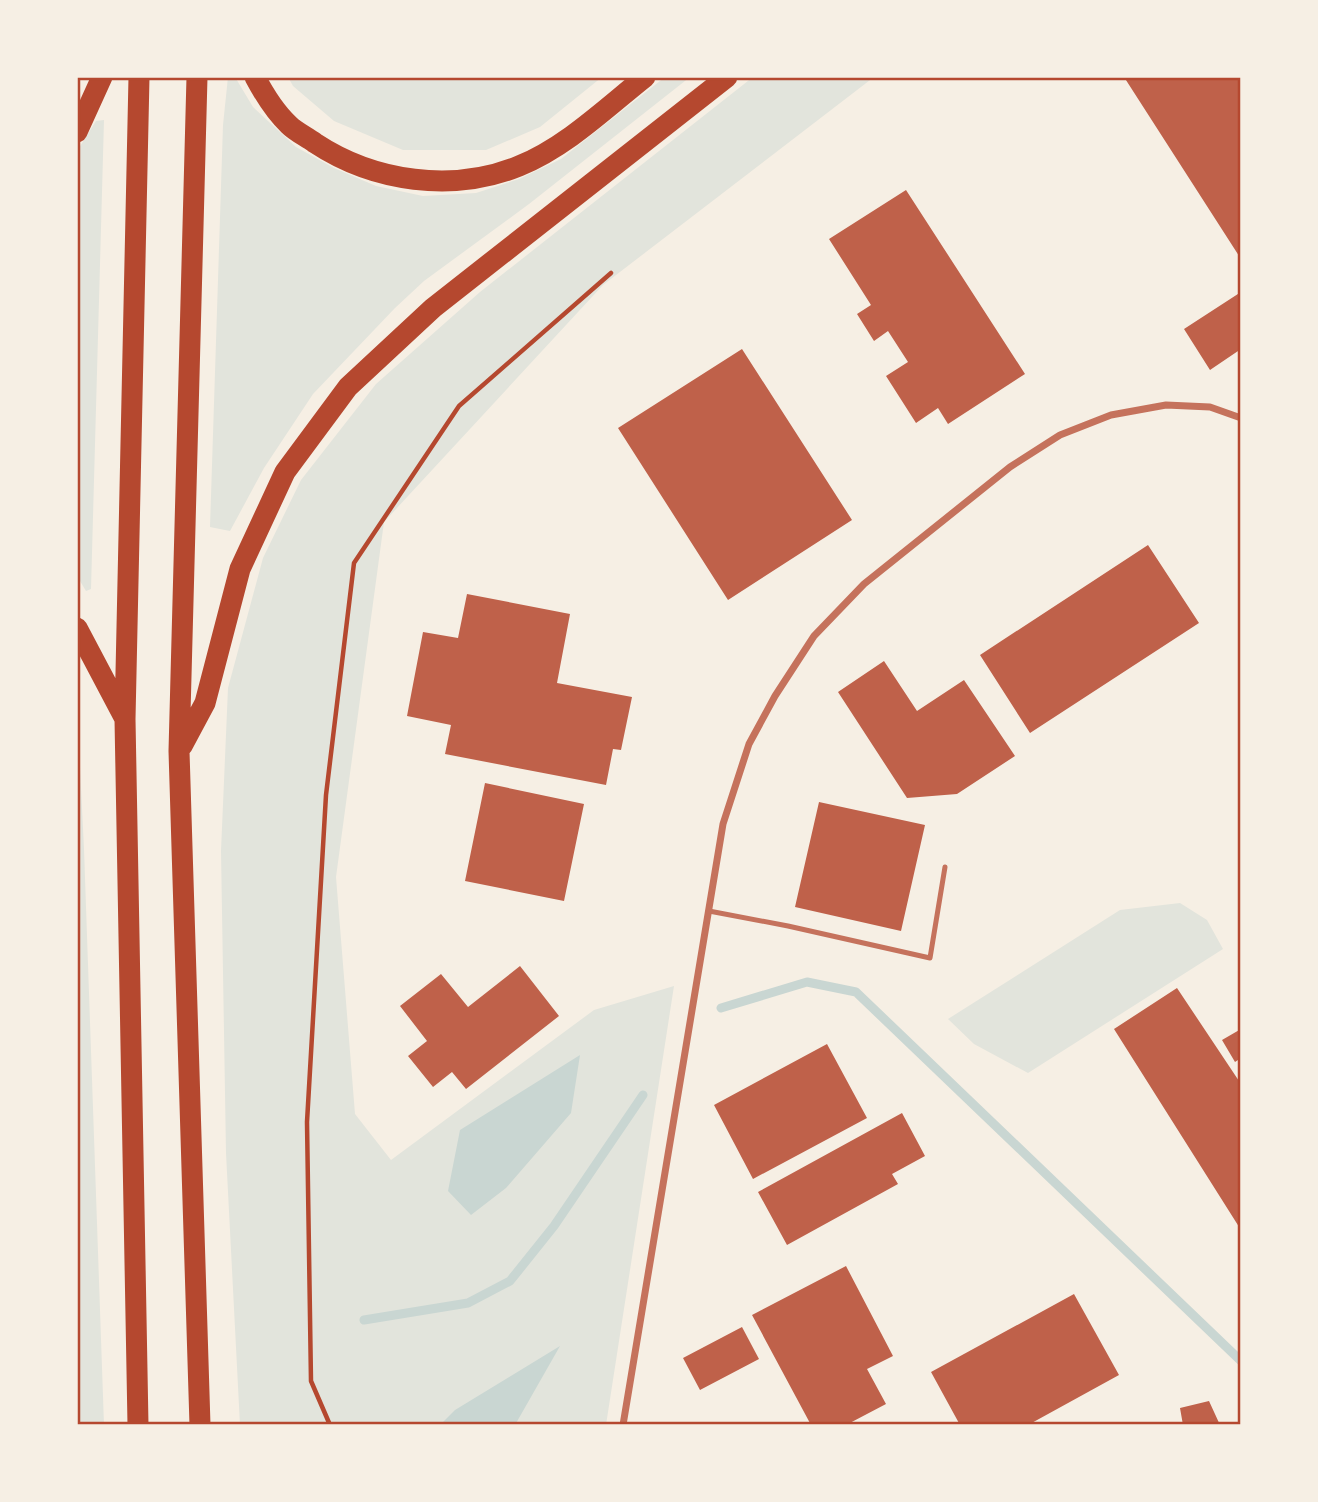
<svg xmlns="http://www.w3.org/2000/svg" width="1318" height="1502" font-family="Rubik,sans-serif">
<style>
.green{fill:#e2e4dc}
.water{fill:#c9d6d2}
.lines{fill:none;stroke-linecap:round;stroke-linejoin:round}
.stream{stroke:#c9d6d2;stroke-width:9}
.building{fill:#bf614a}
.path{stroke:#b5482f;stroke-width:4.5}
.service{stroke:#c5725c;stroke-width:5}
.minor{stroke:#c5725c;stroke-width:7}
.motorway{stroke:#b5482f;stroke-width:21}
.neatline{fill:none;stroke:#b5482f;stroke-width:2.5}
</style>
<rect width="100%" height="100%" fill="#f6efe4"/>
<path class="green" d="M228,77H235L253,107L296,147L334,168L376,186L423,196L476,193L519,179L561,159L665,77H690L529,204L424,281L395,308L313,394L264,468L230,531L210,527L223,125Z
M288,77H602L540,127L486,150H403L334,121L293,86Z
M753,77H874L603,285L384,522L336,877L355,1114L391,1160L594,1010L674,986L606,1425H240L226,1153L221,851L228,688L263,558L301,480L376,384L480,292Z
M104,120L91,589L86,591L77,576V151L96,121Z
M77,706L84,849L104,1425H77Z
M1180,903L1207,920L1223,949L1028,1073L974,1044L948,1019L1120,910Z"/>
<path class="water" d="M580,1055L571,1113L506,1188L471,1215L448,1191L460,1130Z
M560,1346L515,1425H440L455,1410Z"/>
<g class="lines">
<path class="stream" d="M721,1008L807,982L856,992L1241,1361
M364,1320L468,1303L510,1281L554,1226L643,1095"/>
</g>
<path class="building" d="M1124,77H1241V259Z
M906,190L1025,374L948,424L938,408L916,423L886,376L908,362L888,331L874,341L857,314L871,305L829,239Z
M1241,292V349L1210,370L1184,329Z
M742,349L852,520L728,600L618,428Z
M1148,545L1199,623L1030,733L980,655Z
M467,594L570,614L557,683L632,697L621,750L613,749L606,785L445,754L451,725L407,716L423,632L458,638Z
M884,661L917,711L964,680L1015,756L957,794L907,798L838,692Z
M485,783L584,804L564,901L465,881Z
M819,802L925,825L901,931L795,907Z
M520,966L559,1016L466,1089L452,1072L433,1087L408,1056L427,1041L400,1006L441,974L468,1007Z
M1177,988L1241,1084V1230L1114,1029Z
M1241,1029V1058L1235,1062L1222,1040Z
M827,1044L867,1118L753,1179L714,1105Z
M902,1113L925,1156L892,1174L898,1184L787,1245L758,1192Z
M846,1266L893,1356L867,1369L886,1404L846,1425H811L752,1315Z
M1074,1294L1119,1375L1028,1425H960L931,1372Z
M742,1327L759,1359L700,1390L683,1358Z
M1209,1401L1220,1425H1183L1180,1408Z"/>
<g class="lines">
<path class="path" d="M330,1425L311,1381L307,1122L326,795L354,563L459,406L611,273"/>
<path class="service" d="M709,911L788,926L930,958L945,867"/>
<path class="minor" d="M623,1425L723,824L749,744L775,696L814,636L864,584L1010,467L1060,435L1111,415L1166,405L1210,407L1241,418"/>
<path class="motorway" d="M197,77L179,751L200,1425
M255,77C264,94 275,112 289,125C296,132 307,137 315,143C374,182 453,193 519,166C566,147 606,108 645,77
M77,132L102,77
M77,628L124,717
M182,746L205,703L240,569L285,472L348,387L433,308L727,77
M138,1425L125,719L139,77"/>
</g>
<rect width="1318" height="1502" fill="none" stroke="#f6efe4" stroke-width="158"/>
<rect x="79" y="79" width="1160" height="1344" class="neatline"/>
</svg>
